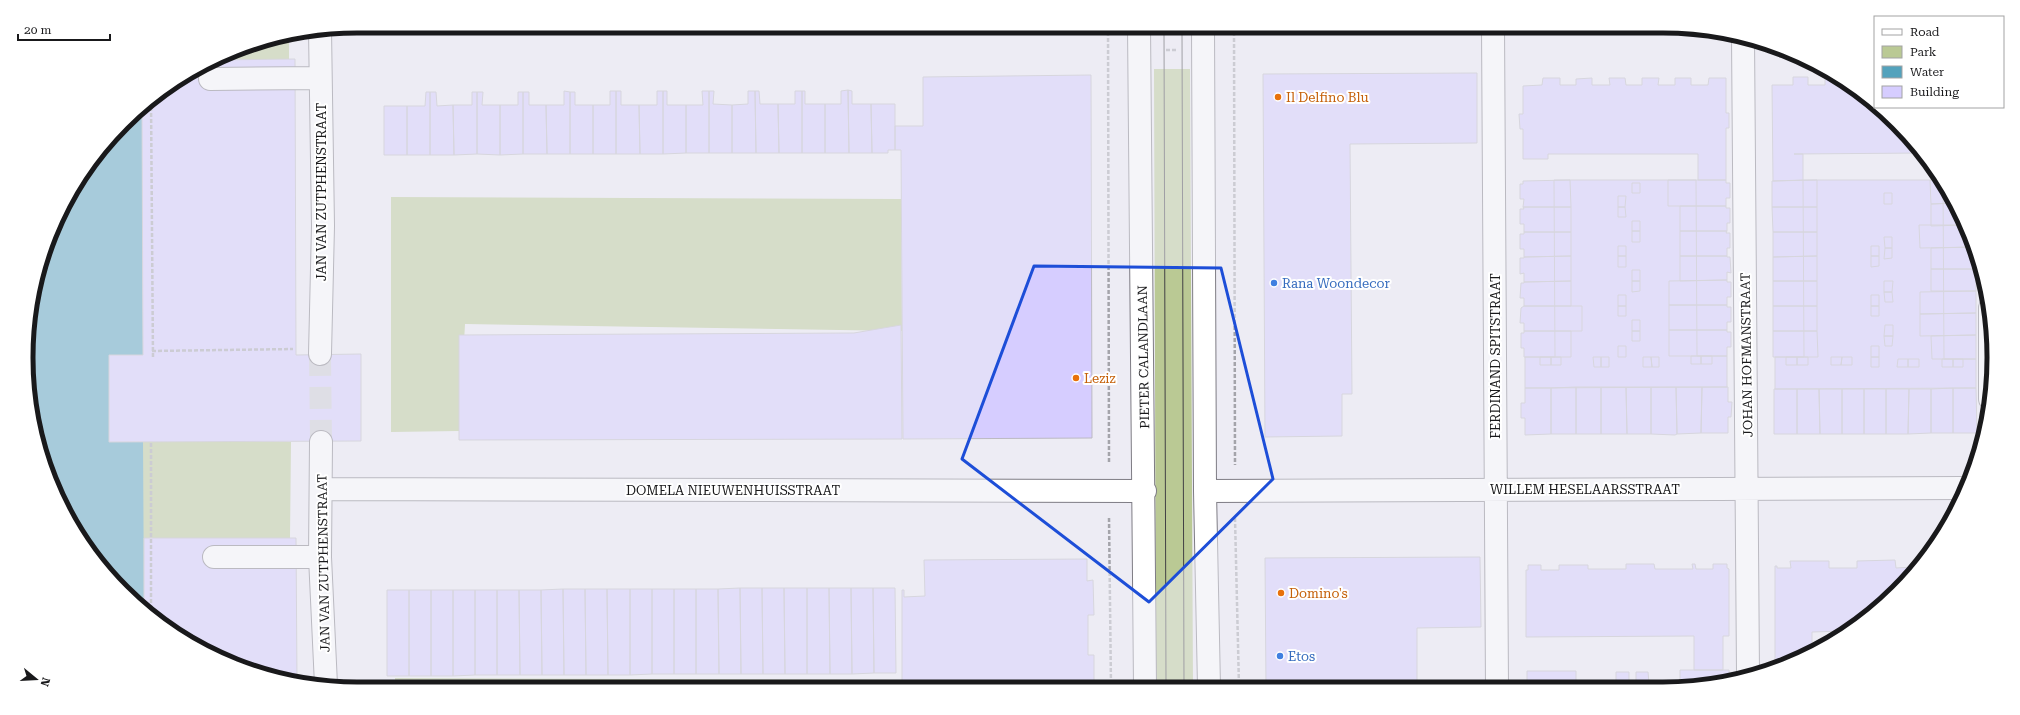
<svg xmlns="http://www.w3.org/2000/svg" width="2020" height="715" font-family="'Roboto Serif',serif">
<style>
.green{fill:#bac994}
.water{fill:#53a2bc}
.building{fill:#d6cdff;stroke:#bcbac2}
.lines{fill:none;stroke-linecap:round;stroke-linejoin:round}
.minor-tunnel{stroke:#cdccd3;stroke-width:22;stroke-dasharray:22 11;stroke-linecap:butt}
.minor-casing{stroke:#7e7c84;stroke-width:24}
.path{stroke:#a4a4aa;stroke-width:2.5;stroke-dasharray:4 2;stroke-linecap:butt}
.minor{stroke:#fff;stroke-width:22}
.tram{stroke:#424145;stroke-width:1}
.marked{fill:none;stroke:#1d4ed8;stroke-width:3;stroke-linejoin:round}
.food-dot{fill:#e8710a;stroke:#fff;stroke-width:1.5}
.shop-dot{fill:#3f7fe0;stroke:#fff;stroke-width:1.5}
.labels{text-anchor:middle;stroke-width:4;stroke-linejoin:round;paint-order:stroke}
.food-label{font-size:13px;fill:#c56008;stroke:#fff;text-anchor:start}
.street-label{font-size:13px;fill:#19191b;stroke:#fff}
.shop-label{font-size:13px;fill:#366cbe;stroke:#fff;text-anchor:start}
.rim{fill:none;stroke:#19191b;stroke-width:5}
</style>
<rect width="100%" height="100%" fill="#edecf4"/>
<path class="green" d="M1156,26H1188V31H1156Z
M289,34V59L217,60L231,51Z
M1154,69H1190L1193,687H1156Z
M139,108L143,355H109V442H291L290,538L144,539V609L123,592L82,542L37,443L27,379L29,314L60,211L94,156Z
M391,197L901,199L902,331L465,324L459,431L391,432Z
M395,678L904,680V688L395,689Z"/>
<path class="water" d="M142,106L143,355H109V442H143L144,609L123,592L82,542L37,443L27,379L29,314L60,211L94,156Z"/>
<path class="building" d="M295,59L296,355L361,354V441L109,442V355H143L142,106L217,60Z
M1477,73V143L1350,144L1352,394H1342V436L1265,437L1263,74Z
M1091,75L1092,438L903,439L901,150H895V126H923V77Z
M1793,77H1808V85H1825V77H1836L1842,80V85H1848L1864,94L1875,105V107H1878L1912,139L1922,153L1794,154H1803V180L1773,181L1772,85H1793Z
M1543,78H1560V85H1576V79L1592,78V85H1610L1609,78H1625L1626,85H1642V78H1659L1658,85H1675V78H1691V85H1708L1709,78H1726V113H1729V128H1726V180H1698V154H1548V159H1523V129H1520L1519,114H1523V86L1542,85Z
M848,90L852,91V104H871L872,153H849Z
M848,90L849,153H825V104H841V91Z
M564,91L570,92V154H547L546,105H564Z
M610,91H616V154H593V105H610Z
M616,91H621V105H639L640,154H616Z
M657,91H663V154H640L639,105H657Z
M663,91H667V105H686V153L663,154Z
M702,91H709V153H686V105H703Z
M709,91H714L713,104L732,105V153H709Z
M748,91H755L756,153H732V105L748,104Z
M755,91H759L760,104H778L779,153H756Z
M795,91H802V153H779L778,104H795Z
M802,91H805V104H825V153H802Z
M426,92H430V155H407V106H425Z
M430,92H436L437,106L453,105L454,155H430Z
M472,92H477V154L454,155L453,105H472Z
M477,92H483L482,105H500V155L477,154Z
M518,92H523V154L500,155V105H518Z
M523,92H529V105H546L547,154H523Z
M570,92H575V105H593V154H570Z
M871,104H895V150H888V153H872Z
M384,106H407V155H384Z
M1554,180H1696L1697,356H1727V387L1525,388V357H1555Z
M1570,180L1571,207H1523L1524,199H1520V184H1523V181Z
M1668,180H1726V183H1730V198H1726V206H1668Z
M1803,180H1941L1943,183L1944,359H1976V388L1775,389V357H1804Z
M1817,180V207H1772V181Z
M1930,180H1941L1955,203L1931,204Z
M1632,183H1640V193H1632Z
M1884,193H1892V204H1884Z
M1618,196H1626L1625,207H1618Z
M1955,203L1965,225L1931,226V204Z
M1680,206H1726V208H1730V223H1727V231H1680Z
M1523,207H1571V232H1524V224H1520V209H1524Z
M1618,207H1625L1626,217H1618Z
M1772,207H1817V232H1773Z
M1632,221H1640V231H1632Z
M1919,225H1965L1975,247L1920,248Z
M1632,231H1640V242H1632Z
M1680,231H1727L1726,233H1730V248H1727V256H1680Z
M1524,232H1571V256L1524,257V249H1520V234H1524Z
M1773,232H1817V256L1773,257Z
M1884,237H1892V248H1885Z
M1618,246H1626V256H1618Z
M1871,246H1879V256H1871Z
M1975,247L1976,269H1931V248Z
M1885,248H1892V258L1884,259Z
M1571,256V281L1524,282V273L1520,274V258H1524V257Z
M1618,256H1626V267H1618Z
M1680,256H1727V257H1730L1731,273L1727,272V280L1680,281Z
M1817,256V281H1773V257Z
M1871,256H1879V266L1871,267Z
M1931,269H1976V291H1931Z
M1632,270H1640V281H1632Z
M1727,280V282H1731V297H1727V305H1669V281Z
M1571,281V306H1524V298H1520L1521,283H1524V282Z
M1632,281H1640V291L1632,292Z
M1773,281H1817V306H1773Z
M1884,281H1893L1892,292H1884Z
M1976,291V313L1920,314V292Z
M1884,292H1892L1893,302H1885Z
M1618,295H1626V306H1618Z
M1871,295H1879V306H1871Z
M1669,305H1727V307H1731V322H1727V330H1669Z
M1524,306H1582V331H1524V323H1520L1521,308Z
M1618,306H1626V316H1618Z
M1773,306H1817V331H1773Z
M1871,306H1879V316H1871Z
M1976,313V335L1920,336V314Z
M1632,320H1640V331H1632Z
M901,325L902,439L459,440V335L854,333Z
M1885,325H1893V336H1884Z
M1669,330H1727V332H1731V347H1727V356H1669Z
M1524,331H1571V357H1524V348H1521V333H1524Z
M1632,331H1640V341H1632Z
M1773,331H1817L1818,357H1773Z
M1976,335V359H1932L1931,336Z
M1884,336H1893L1892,346H1885Z
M1618,346H1626V357H1618Z
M1871,346H1879V357H1871Z
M1691,356H1701V364H1691Z
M1701,356H1712V364H1701Z
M1540,357H1551V365H1540Z
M1551,357H1561V365H1551Z
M1593,357H1601V367H1594Z
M1601,357H1609V367H1601Z
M1643,357H1651L1652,367H1643Z
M1651,357H1659V367H1652Z
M1786,357H1797V365H1786Z
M1797,357H1808V365H1797Z
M1831,357H1842L1841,365H1831Z
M1842,357H1852V365H1841Z
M1871,357H1879V367H1871Z
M1898,359H1908V367H1897Z
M1908,359H1919V367H1908Z
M1942,359H1953V367H1942Z
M1953,359H1963V367H1953Z
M1576,387H1601V434H1576Z
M1576,387V434H1551V388Z
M1601,387H1626L1627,434H1601Z
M1626,387H1651V434H1627Z
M1651,387H1676L1677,434L1675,435L1651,434Z
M1676,387H1702L1701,433L1677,434Z
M1702,387H1728V402H1732L1731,417H1728V433H1701Z
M1525,388H1551V434L1525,435V418H1521V403H1525Z
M1953,388V433H1931V389Z
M1953,388H1976L1977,433H1953Z
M1774,389H1797V434H1774Z
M1797,389H1819L1820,434H1797Z
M1819,389H1842V434H1820Z
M1842,389H1864V434H1842Z
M1864,389H1886V434H1864Z
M1886,389H1909L1908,434H1886Z
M1909,389H1931V433L1908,434Z
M144,538H296L297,681L272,678L173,633L144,609Z
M1480,557L1481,627L1417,628V687H1266L1265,558Z
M1087,559V581L1093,580L1094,615H1088V655H1094V687L902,688V590H904V597L925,596L924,560Z
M1895,560L1896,568L1913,567L1881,607L1844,631L1812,632V653L1775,665V566H1777V568H1791L1790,561H1829V568H1857V561Z
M1626,564H1654L1655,569H1693L1692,564H1695L1696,569H1713V564H1727V568L1729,569V636H1723V670H1694V636L1526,637V570H1528V565H1541V570H1559V565H1588V569H1626Z
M740,588H762L763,674H741Z
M740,588L741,674H719L718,589Z
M762,588H784L785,674H763Z
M784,588H807V674H785Z
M807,588H829L830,674H807Z
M829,588H851L852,674H830Z
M851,588H873L874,673L852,674Z
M873,588H895L896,673H874Z
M563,589H585L586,675H564Z
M563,589L564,675H542L541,590Z
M585,589H607L608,675H586Z
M607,589H630V675H608Z
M630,589H652V674L630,675Z
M652,589H674V674H652Z
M674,589H696V674H674Z
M696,589H718L719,674H696Z
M387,590H409V676H387Z
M409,590H431V676H409Z
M431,590H453V676H431Z
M453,590H475V675L453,676Z
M475,590H497V675H475Z
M497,590H519L520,675H497Z
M519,590H541L542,675H520Z
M1680,670H1729L1730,679L1706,686H1680Z
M1527,671H1576V686L1527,687Z
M1616,672H1629V683H1616Z
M1636,672H1648L1649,683H1636Z
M1616,683H1629V686H1616Z
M1636,683H1649V686H1636Z"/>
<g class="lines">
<path class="minor-tunnel" d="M320,354L321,442"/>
<g class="minor-casing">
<path id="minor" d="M1139,26L1145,687
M1203,26L1205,491L1209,687
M1493,26L1497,687
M320,30L323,226L320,354
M1743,37L1748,673
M210,79L320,78
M1990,308V399
M321,442L320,557L326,685
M321,489L1145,491
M1205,491L1964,488
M214,557H320"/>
</g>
<path class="path" d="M1108,26L1109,463
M1234,26L1235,465
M1166,50H1177
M151,101L153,359
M152,351L293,349
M1109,518L1111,687
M1235,518L1239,687
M151,615V442"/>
<use href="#minor" class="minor"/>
<path class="tram" d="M1164,26L1166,687
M1182,26L1184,687"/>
</g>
<path d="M0 0H2020V715H0ZM1034,266L1221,268L1273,479L1149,602L962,459Z" fill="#edecf4" fill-opacity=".55" fill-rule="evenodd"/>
<path class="marked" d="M1034,266L1221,268L1273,479L1149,602L962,459Z"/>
<g class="food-dot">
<circle cx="1278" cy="97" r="4"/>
<circle cx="1076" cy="378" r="4"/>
<circle cx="1281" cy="593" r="4"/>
</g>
<g class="shop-dot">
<circle cx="1274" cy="283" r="4"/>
<circle cx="1280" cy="656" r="4"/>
</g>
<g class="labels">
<g class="food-label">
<text x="1286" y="102">Il Delfino Blu</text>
<text x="1084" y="383">Leziz</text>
<text x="1289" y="598">Domino's</text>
</g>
<g class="street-label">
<text transform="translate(321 192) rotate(-90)" y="5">JAN VAN ZUTPHENSTRAAT</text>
<text transform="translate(1746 355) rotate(-91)" y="5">JOHAN HOFMANSTRAAT</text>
<text transform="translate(1495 356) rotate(-90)" y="5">FERDINAND SPITSTRAAT</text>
<text transform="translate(1143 357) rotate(-91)" y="5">PIETER CALANDLAAN</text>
<text x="1585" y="494">WILLEM HESELAARSSTRAAT</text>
<text x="733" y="495">DOMELA NIEUWENHUISSTRAAT</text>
<text transform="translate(323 563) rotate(-91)" y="5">JAN VAN ZUTPHENSTRAAT</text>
</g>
<g class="shop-label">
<text x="1282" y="288">Rana Woondecor</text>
<text x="1288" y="661">Etos</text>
</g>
</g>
<path d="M0 0H2020V715H0ZM357 33H1663A324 324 0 0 1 1987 357V358A324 324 0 0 1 1663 682H357A324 324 0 0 1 33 358V357A324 324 0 0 1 357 33Z" fill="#fff" fill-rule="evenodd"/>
<path class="rim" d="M357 33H1663A324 324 0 0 1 1987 357V358A324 324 0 0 1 1663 682H357A324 324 0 0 1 33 358V357A324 324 0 0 1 357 33Z"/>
<rect x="1874" y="16" width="130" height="92" fill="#ffffff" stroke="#a3a3a4"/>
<rect x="1882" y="29" width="20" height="6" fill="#ffffff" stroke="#a3a3a4"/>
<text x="1910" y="36" font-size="12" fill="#19191b">Road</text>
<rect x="1882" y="46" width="20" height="12" fill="#bac994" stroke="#a3a3a4"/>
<text x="1910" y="56" font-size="12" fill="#19191b">Park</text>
<rect x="1882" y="66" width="20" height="12" fill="#53a2bc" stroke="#a3a3a4"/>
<text x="1910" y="76" font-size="12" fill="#19191b">Water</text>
<rect x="1882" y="86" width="20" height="12" fill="#d6cdff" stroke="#a3a3a4"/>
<text x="1910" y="96" font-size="12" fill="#19191b">Building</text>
<g transform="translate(36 679) rotate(108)" stroke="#ffffff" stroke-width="3" paint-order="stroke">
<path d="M0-3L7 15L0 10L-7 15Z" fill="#19191b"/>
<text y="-6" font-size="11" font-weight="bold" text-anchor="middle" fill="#19191b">N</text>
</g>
<path d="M18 34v6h92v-6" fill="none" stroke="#19191b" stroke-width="2"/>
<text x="24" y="34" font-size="12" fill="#19191b" stroke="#ffffff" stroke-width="3" paint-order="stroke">20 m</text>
</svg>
